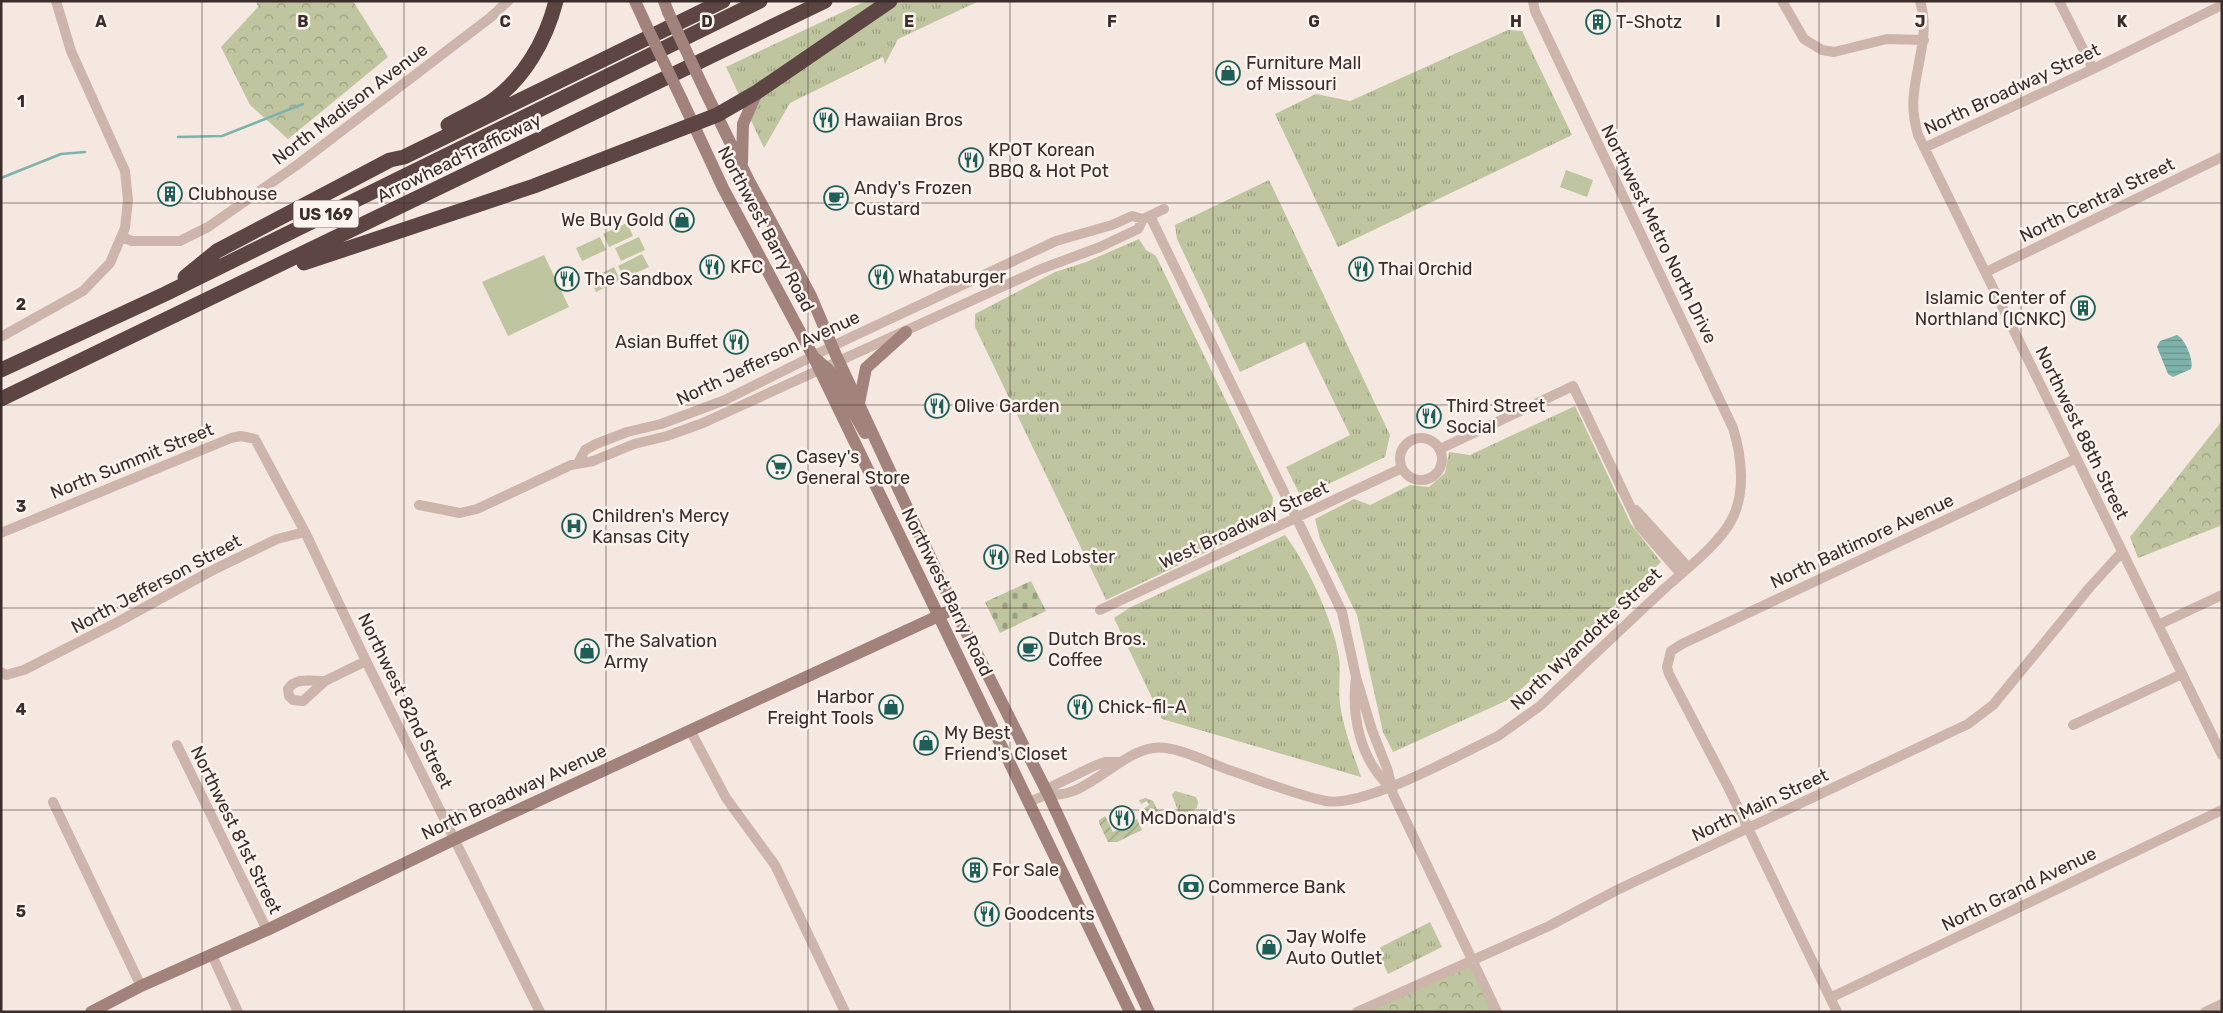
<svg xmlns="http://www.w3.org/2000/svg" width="2223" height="1013" font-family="Rubik,sans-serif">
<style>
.grass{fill:url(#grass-tufts)}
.forest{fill:url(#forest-crowns)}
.cemetery{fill:url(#cemetery-stones)}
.garden{fill:url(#garden-furrows)}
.pitch{fill:#bfc59f}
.water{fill:url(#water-rules)}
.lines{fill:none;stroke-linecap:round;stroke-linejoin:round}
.stream{stroke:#7eb3ac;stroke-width:2.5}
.street{stroke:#cdb5ab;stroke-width:10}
.secondary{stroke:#a2837c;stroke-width:12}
.highway{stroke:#5c4542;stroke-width:15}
.secondary-bridge{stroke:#a2837c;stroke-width:12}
.grid{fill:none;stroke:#3b2d2b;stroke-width:1;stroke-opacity:0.55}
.labels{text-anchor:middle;stroke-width:5;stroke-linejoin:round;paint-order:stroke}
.shield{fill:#fbf3ee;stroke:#756866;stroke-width:1}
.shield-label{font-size:16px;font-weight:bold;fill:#3b2d2b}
.poi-label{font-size:18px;fill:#3b2d2b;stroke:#fbf3ee;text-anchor:start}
.street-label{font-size:18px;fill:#3b2d2b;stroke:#fbf3ee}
.grid-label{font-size:16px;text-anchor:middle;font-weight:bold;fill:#3b2d2b;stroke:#fbf3ee;stroke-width:5;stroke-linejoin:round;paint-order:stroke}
</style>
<defs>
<pattern id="grass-tufts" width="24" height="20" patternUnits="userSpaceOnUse" patternTransform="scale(1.25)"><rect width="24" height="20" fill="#bfc59f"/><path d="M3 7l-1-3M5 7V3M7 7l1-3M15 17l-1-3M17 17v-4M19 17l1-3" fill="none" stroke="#9ca082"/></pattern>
<pattern id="forest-crowns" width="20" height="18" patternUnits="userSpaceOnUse" patternTransform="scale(1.25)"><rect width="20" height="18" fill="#bfc59f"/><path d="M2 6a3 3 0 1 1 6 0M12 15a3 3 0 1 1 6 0" fill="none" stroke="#9ca082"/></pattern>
<pattern id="cemetery-stones" width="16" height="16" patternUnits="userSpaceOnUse" patternTransform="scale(1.25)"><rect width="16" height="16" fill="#bfc59f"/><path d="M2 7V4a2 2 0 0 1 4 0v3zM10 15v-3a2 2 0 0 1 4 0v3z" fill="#9ca082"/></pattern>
<pattern id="garden-furrows" width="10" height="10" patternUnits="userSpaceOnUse" patternTransform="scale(1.25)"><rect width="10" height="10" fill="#bfc59f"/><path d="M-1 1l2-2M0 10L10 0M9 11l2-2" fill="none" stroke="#9ca082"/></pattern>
<pattern id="water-rules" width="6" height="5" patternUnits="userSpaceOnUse" patternTransform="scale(1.25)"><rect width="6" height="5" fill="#7eb3ac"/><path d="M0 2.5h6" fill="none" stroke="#68928c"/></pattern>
</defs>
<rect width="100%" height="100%" fill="#f4e8e1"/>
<path class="grass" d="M866,1H979L898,39L885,64L883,57L790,103L764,148L726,67Z
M1508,30L1522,31L1572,135L1338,247L1275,114L1316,94L1350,101Z
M1269,180L1390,435L1385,457L1301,497L1286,467L1350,435L1305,342L1240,372L1177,239L1175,225Z
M1139,239L1146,250L1156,256L1273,498L1271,521L1106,600L975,327V314L1055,272L1086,262Z
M1575,406L1631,524L1661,562L1598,621L1510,699L1393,752L1383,732L1357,615L1320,539L1315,519L1354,499L1370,505L1410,485L1429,487L1445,473L1449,452L1470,455Z
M1285,535C1307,564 1333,620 1339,657C1341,672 1338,688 1340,703C1343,728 1353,753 1361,777L1162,719L1114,618L1129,608Z
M1175,791L1196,797L1198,802L1197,808L1183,814L1179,813L1172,795Z
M1430,922L1442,947L1388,974L1378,952L1381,947Z"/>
<path class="forest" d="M256,1H353L388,57L288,139L250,105L221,47L258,7Z
M2222,421V522L2220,526L2138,558L2130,537Z
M1471,960L1497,1012H1364Z"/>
<path class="cemetery" d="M1031,581L1046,611L1000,633L985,602Z"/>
<path class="garden" d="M1146,798L1153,801L1160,815L1159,820L1150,826L1143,809L1149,805L1147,801L1141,804L1139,800Z
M1105,816L1113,832L1137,819L1142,830L1117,842H1108L1099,823V820Z"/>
<path class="pitch" d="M1566,170L1593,180L1587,197L1560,187Z
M627,223L633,236L609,247L603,234Z
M600,237L606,250L582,261L576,248Z
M639,237L645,250L621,261L615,248Z
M642,254L649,267L625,278L618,266Z
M544,255L569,307L508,336L482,282Z
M614,267L620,280L596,292L590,279Z"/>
<path class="water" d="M2177,335C2185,339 2194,360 2191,369L2173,377L2168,374L2157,347L2160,341Z"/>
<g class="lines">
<path class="stream" d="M178,137L222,136L303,104
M1,178L61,154L85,152"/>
<path class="street" d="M1782,1L1804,39L1822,50L1834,52L1887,39L1924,40
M1920,1C1930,33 1917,62 1914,93C1912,108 1914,121 1918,135L2222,755
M2059,1L2093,69
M1924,148L2093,69L2222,5
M1150,216L1342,612L1356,677
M122,237L132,241H180L208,227L297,165L491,17L508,1
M1986,272L2222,157
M1,337L83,291L110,263L125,228L128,200L125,171L71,51L56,1
M1400 459a21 21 0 1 1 42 0a21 21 0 1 1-42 0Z
M1440,449L1573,386L1640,527L1681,574
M578,463L585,450L596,444L627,432L661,424L725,400L841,342L1056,241L1112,225L1132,216L1143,219
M419,505L460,513L477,509L571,465L593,461L634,444L667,436L703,423L1041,269L1100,247L1138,229L1143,219L1164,209
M1636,510L1688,567
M1,533L231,438L241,436L255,439L305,532L366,661L540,1012
M1100,610L1402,468
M2158,625L2222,595
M1,672L6,675L24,670L116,623L213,570L277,539L305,532
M325,681C311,681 296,677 288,689L289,696L293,700L303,701L325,681L366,661
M2073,725L2182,674
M690,730L726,798L775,865L845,1012
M177,745L267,930
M1390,787C1360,759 1351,716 1356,677L1372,730L1388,771L1393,794L1497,1012
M1048,794C1084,801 1118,753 1153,748C1173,744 1209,763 1229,770C1260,780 1295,795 1326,801C1365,808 1460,754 1498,736L1540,706C1581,667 1622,628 1664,589C1685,570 1718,545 1731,521C1746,494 1742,457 1733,428L1535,11L1533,1
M53,802L141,986
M1029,802L1048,794L1053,786L1094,766L1105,762H1119
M212,955L238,1012
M1830,998L2222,810
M1357,1012L1549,926L1617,890L1968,724L1993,705L2090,587L2121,553
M1837,1012L1728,787L1669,674L1667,667L1671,651L1682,644L2075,459
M2205,1012L2222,1004"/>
<path class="secondary" d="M635,1L646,25
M664,1L668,12
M705,91L748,179L811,296L835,353L954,608L1048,794L1149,1012
M682,100L723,188L813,356L1130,1012
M742,162L743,124L757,92
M816,359L830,371L865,433
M859,403L866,368L906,332
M91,1012L141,986L267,930L455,839L947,612"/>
<path class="highway" d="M448,125C462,117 476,111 489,103C524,80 546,40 556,1
M304,263L534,186L717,115L757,92L890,1
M185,277L217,251L390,160L404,157L723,1
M1,370L165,294L760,1
M1,399L825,1"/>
<path class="secondary-bridge" d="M668,12L705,91
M646,25L682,100"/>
</g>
<path class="grid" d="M202,1V1012M404,1V1012M606,1V1012M808,1V1012M1010,1V1012M1213,1V1012M1415,1V1012M1617,1V1012M1819,1V1012M2021,1V1012M1,203H2222M1,405H2222M1,608H2222M1,810H2222"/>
<defs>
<g id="building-ring" transform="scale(1.25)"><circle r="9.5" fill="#fbf3ee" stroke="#1e5f58" stroke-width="1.5"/><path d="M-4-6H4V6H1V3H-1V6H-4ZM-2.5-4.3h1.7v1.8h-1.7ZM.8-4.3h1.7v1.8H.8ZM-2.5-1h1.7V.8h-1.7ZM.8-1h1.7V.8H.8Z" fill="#1e5f58"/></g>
<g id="shop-ring" transform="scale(1.25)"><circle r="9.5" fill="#fbf3ee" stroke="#1e5f58" stroke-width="1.5"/><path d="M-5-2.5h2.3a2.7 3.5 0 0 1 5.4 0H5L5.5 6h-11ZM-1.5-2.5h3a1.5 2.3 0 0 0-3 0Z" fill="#1e5f58"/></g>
<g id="restaurant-ring" transform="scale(1.25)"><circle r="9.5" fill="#fbf3ee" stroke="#1e5f58" stroke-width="1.5"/><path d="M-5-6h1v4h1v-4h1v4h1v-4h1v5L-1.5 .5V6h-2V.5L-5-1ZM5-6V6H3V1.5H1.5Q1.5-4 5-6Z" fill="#1e5f58"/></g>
<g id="cafe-ring" transform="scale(1.25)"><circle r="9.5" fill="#fbf3ee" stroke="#1e5f58" stroke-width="1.5"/><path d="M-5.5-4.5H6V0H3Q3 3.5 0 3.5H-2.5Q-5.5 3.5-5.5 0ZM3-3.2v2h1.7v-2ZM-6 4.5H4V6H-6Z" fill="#1e5f58"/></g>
<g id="supermarket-ring" transform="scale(1.25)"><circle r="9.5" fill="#fbf3ee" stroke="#1e5f58" stroke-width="1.5"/><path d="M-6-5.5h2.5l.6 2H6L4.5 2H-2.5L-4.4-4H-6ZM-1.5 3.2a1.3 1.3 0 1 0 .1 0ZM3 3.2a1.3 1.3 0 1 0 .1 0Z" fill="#1e5f58"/></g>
<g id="hospital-ring" transform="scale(1.25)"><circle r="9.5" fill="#fbf3ee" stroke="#1e5f58" stroke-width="1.5"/><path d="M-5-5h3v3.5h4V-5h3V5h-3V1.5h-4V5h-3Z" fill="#1e5f58"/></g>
<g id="bank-ring" transform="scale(1.25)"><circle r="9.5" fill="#fbf3ee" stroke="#1e5f58" stroke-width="1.5"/><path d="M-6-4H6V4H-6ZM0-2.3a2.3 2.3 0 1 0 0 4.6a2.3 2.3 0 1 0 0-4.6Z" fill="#1e5f58"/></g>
</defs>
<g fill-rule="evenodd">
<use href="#building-ring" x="1598" y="22"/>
<use href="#shop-ring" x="1228" y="73"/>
<use href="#restaurant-ring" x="826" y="120"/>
<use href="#restaurant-ring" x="971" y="160"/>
<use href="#building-ring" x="170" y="194"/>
<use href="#cafe-ring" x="836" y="198"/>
<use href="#shop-ring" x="682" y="220"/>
<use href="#restaurant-ring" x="712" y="267"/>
<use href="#restaurant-ring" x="1361" y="269"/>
<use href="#restaurant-ring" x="881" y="277"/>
<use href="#restaurant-ring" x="567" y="279"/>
<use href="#building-ring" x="2083" y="308"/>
<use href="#restaurant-ring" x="736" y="342"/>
<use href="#restaurant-ring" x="937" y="406"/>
<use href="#restaurant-ring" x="1429" y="416"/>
<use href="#supermarket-ring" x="779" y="467"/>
<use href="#hospital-ring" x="574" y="526"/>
<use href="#restaurant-ring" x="996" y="557"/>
<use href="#cafe-ring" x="1030" y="649"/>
<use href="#shop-ring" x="587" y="651"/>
<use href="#shop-ring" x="891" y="707"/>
<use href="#restaurant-ring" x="1080" y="707"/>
<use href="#shop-ring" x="926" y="743"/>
<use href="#restaurant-ring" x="1122" y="818"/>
<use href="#building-ring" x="975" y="870"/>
<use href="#bank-ring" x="1191" y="887"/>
<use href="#restaurant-ring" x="987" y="914"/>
<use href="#shop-ring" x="1269" y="947"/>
</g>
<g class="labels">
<rect class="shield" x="293.5" y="200.5" width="65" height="27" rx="4"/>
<g class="shield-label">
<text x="326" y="220">US 169</text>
</g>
<g class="poi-label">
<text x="1616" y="28">T-Shotz</text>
<text x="1246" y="69">Furniture Mall<tspan x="1246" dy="21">of Missouri</tspan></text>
<text x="844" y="126">Hawaiian Bros</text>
<text x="988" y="156">KPOT Korean<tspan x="988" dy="21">BBQ &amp; Hot Pot</tspan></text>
<text x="854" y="194">Andy's Frozen<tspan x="854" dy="21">Custard</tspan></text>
<text x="188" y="200">Clubhouse</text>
<text x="664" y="226" text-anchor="end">We Buy Gold</text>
<text x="730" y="273">KFC</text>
<text x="1378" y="275">Thai Orchid</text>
<text x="898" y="283">Whataburger</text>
<text x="584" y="285">The Sandbox</text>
<text x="2066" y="304" text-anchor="end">Islamic Center of<tspan x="2066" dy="21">Northland (ICNKC)</tspan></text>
<text x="718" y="348" text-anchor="end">Asian Buffet</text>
<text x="954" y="412">Olive Garden</text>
<text x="1446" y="412">Third Street<tspan x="1446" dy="21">Social</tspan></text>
<text x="796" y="463">Casey's<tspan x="796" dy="21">General Store</tspan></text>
<text x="592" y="522">Children's Mercy<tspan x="592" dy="21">Kansas City</tspan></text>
<text x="1014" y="563">Red Lobster</text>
<text x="1048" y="645">Dutch Bros.<tspan x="1048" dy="21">Coffee</tspan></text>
<text x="604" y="647">The Salvation<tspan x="604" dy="21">Army</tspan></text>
<text x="874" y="703" text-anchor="end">Harbor<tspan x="874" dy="21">Freight Tools</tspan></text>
<text x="1098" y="713">Chick-fil-A</text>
<text x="944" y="739">My Best<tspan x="944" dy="21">Friend's Closet</tspan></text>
<text x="1140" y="824">McDonald's</text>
<text x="992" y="876">For Sale</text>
<text x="1208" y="893">Commerce Bank</text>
<text x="1004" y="920">Goodcents</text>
<text x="1286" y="943">Jay Wolfe<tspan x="1286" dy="21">Auto Outlet</tspan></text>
</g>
<g class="street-label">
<text transform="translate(2012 89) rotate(-25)" y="6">North Broadway Street</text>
<text transform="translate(350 104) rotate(-37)" y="6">North Madison Avenue</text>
<text transform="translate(459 158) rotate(-26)" y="6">Arrowhead Trafficway</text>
<text transform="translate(2097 200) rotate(-26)" y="6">North Central Street</text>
<text transform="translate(766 229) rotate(62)" y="6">Northwest Barry Road</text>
<text transform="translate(1659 234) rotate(64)" y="6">Northwest Metro North Drive</text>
<text transform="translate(768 358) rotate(-25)" y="6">North Jefferson Avenue</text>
<text transform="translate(2082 433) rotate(64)" y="6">Northwest 88th Street</text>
<text transform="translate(132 461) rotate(-22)" y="6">North Summit Street</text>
<text transform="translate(1244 525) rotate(-25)" y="6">West Broadway Street</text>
<text transform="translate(1862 541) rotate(-25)" y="6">North Baltimore Avenue</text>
<text transform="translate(156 584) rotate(-28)" y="6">North Jefferson Street</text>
<text transform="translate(947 592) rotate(64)" y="6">Northwest Barry Road</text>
<text transform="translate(1586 639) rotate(-43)" y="6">North Wyandotte Street</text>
<text transform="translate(405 701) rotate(64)" y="6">Northwest 82nd Street</text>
<text transform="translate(514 792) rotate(-25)" y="6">North Broadway Avenue</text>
<text transform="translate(1760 805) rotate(-25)" y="6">North Main Street</text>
<text transform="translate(236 830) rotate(64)" y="6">Northwest 81st Street</text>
<text transform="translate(2019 889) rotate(-26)" y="6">North Grand Avenue</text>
</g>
</g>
<g class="grid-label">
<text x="101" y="27">A</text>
<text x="303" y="27">B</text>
<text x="505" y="27">C</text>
<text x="707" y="27">D</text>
<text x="909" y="27">E</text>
<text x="1112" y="27">F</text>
<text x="1314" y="27">G</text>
<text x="1516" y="27">H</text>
<text x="1718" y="27">I</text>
<text x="1920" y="27">J</text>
<text x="2122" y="27">K</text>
<text x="21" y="107">1</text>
<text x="21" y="310">2</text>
<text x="21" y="512">3</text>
<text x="21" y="715">4</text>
<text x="21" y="917">5</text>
</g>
<rect width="2223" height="1013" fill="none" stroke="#3b2d2b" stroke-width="5"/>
</svg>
